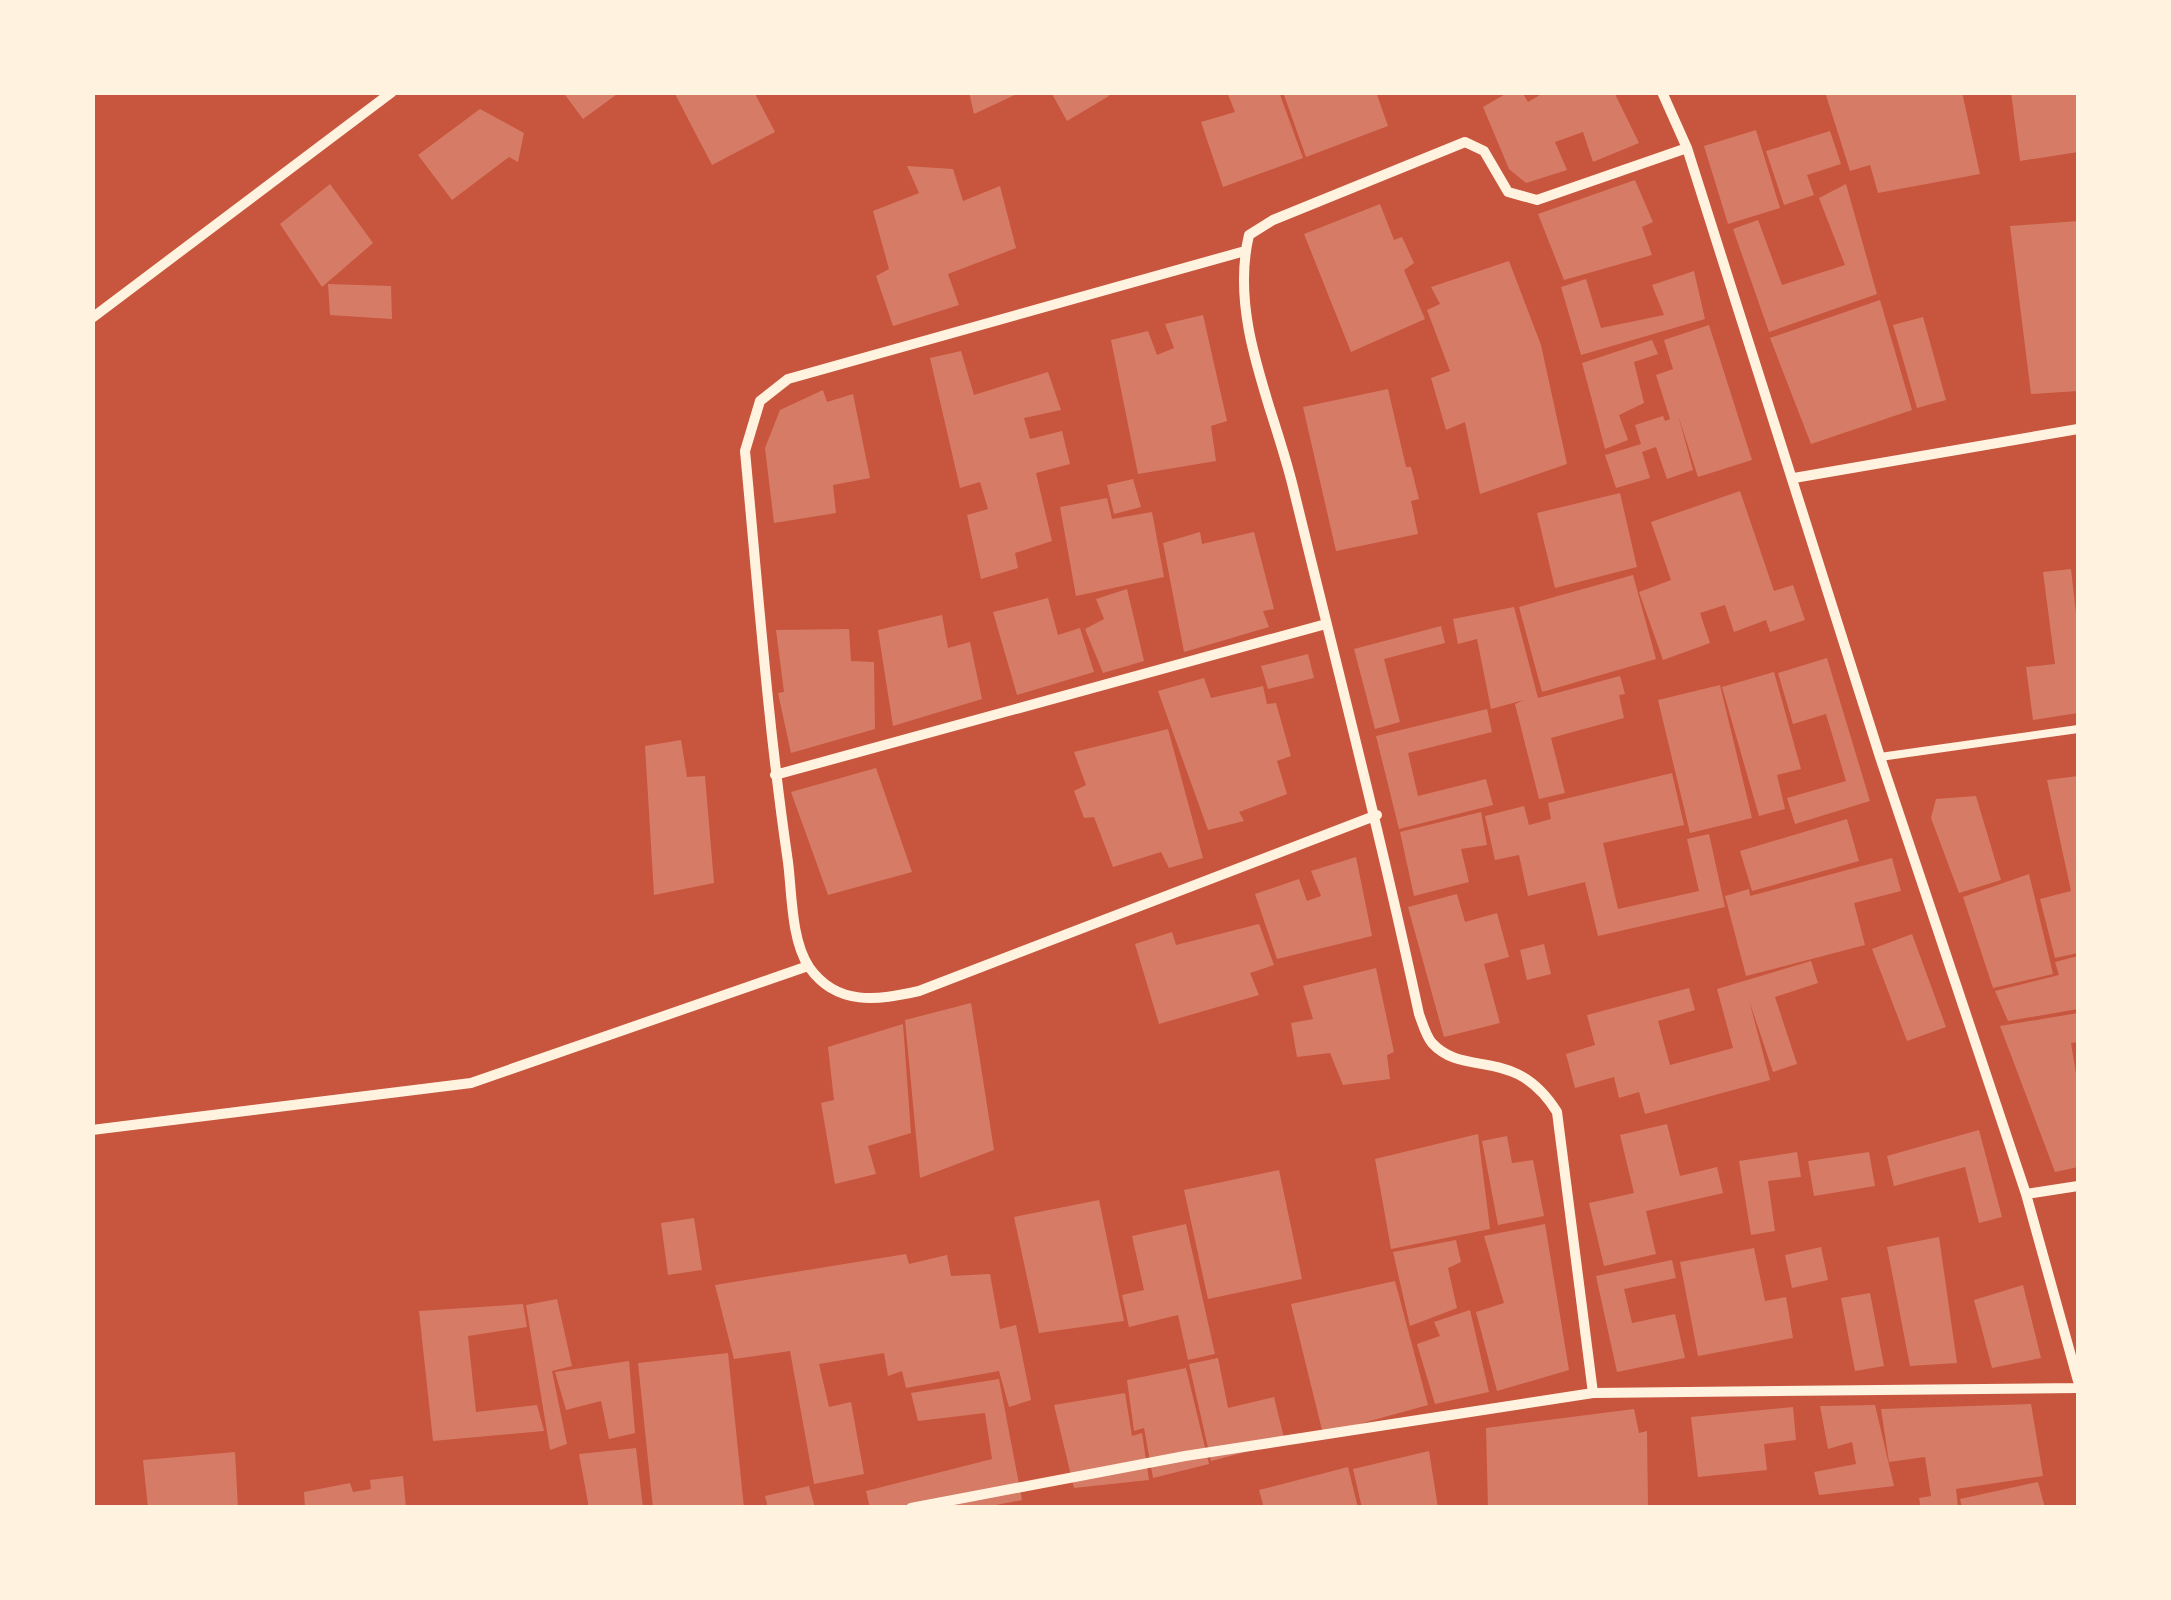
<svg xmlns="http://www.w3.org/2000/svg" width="2171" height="1600" font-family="'Fira Sans',sans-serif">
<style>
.building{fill:#d67c66}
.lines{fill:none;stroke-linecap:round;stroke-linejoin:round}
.service{stroke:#fff3e0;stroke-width:8}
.minor{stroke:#fff3e0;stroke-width:10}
</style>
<rect width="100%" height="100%" fill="#c8553d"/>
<path class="building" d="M563,92H620L583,119Z
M674,92H754L775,132L712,165Z
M969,92H1021L974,114Z
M1051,92H1107L1109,96L1067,121Z
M1227,92H1279L1303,158L1223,187L1201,122L1235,112Z
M1283,92H1376L1388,126L1306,157Z
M1509,92H1522L1528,102L1545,92H1614L1639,143L1593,162L1583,132L1555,142L1567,170L1526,183L1509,169L1483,107Z
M1825,92H1962L1980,174L1878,193L1870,165L1850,171Z
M2011,92H2078V152L2020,161Z
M480,109L524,133L518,162L509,157L452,200L418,155Z
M1756,130L1780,208L1728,224L1704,146Z
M1830,131L1841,164L1807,175L1814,195L1784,205L1766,151Z
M907,166L953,169L963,201L1000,186L1016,248L948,274L959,305L893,326L876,276L889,269L873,211L919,193Z
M1635,180L1653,222L1642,227L1652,255L1564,280L1538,214Z
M330,184L373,243L322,287L280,224Z
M1846,184L1877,294L1769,332L1733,229L1758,220L1782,285L1845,265L1819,198Z
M1380,204L1394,240L1402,237L1414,263L1404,270L1425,319L1351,352L1304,234Z
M2078,221V391L2031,394L2010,226Z
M1509,261L1541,345L1567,464L1480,494L1465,422L1446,430L1431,378L1450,371L1427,310L1440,304L1431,287Z
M1694,271L1705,319L1581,355L1561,287L1586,279L1601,328L1664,315L1652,285Z
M328,284L391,286L392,319L330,315Z
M1880,300L1912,410L1811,444L1770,338Z
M1203,315L1227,421L1211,426L1216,461L1138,474L1111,340L1148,331L1157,355L1174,348L1165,324Z
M1923,317L1946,400L1917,408L1893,325Z
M1709,325L1752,460L1698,477L1678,415L1693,470L1667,479L1656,447L1642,452L1650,478L1616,488L1605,455L1641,444L1635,425L1663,416L1665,421L1670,419L1656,375L1673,369L1664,340Z
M1652,340L1658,354L1634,362L1644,403L1619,415L1628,440L1605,449L1582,363Z
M961,351L974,395L1048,372L1061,410L1024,418L1030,439L1062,431L1070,464L1036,473L1052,541L1015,553L1018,568L981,579L967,515L988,509L980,482L960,488L930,358Z
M1388,389L1406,467H1411L1419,499L1411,501L1418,534L1336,551L1303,407Z
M823,390L827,402L853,394L870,478L833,485L836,513L774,523L765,448L780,410Z
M1133,479L1141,507L1114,514L1107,485Z
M1740,491L1774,591L1793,585L1805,620L1770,632L1766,620L1734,632L1725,605L1700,613L1710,643L1663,660L1639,592L1671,580L1651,522Z
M1620,493L1637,567L1555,588L1537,513Z
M1107,498L1112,519L1152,512L1164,577L1076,596L1060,507Z
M1200,532L1202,544L1254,532L1274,609L1263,611L1269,627L1184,652L1163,543Z
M2071,569L2078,631V713L2033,720L2026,667L2055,664L2043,572Z
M1633,575L1656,659L1542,692L1519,607Z
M1127,589L1144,661L1103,673L1085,629L1104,619L1096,599Z
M1048,598L1058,635L1080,628L1094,672L1017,695L993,612Z
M1514,607L1538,698L1620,676L1625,694L1619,695L1624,718L1551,738L1565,793L1539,799L1515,704L1524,700L1491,709L1477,639L1458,644L1453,619Z
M942,615L948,648L970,642L982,699L893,726L878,630Z
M1441,626L1445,643L1384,659L1400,722L1375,729L1354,649Z
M849,629L851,661L874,662L875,729L791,753L778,693L784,692L776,630Z
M1308,654L1314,678L1268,689L1261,666Z
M1827,658L1870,801L1795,824L1787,798L1846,781L1826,714L1793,724L1778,673Z
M1774,672L1801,769L1777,775L1785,809L1759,816L1722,687Z
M1204,678L1211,698L1263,686L1267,704L1276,703L1291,756L1277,761L1287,794L1239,812L1244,821L1208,830L1158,691Z
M1720,685L1752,818L1690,833L1658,700Z
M1487,709L1492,732L1408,753L1418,796L1486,779L1493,805L1399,829L1376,736Z
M1168,729L1203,858L1169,868L1161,852L1113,867L1094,817L1084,818L1074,791L1086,785L1074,752Z
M681,740L687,777L705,776L714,883L654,895L645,746Z
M876,768L912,872L828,895L791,792Z
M1672,773L1684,825L1603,843L1618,909L1699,891L1687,839L1709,834L1725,907L1598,936L1585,882L1528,896L1519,855L1495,860L1485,816L1524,806L1529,825L1551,819L1548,803Z
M2078,776V953L2055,958L2040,899L2071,891L2047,780Z
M1976,796L2001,880L1959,893L1931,818L1936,799Z
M1481,812L1487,845L1461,849L1469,882L1414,896L1400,832Z
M1847,819L1859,861L1752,891L1740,851Z
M1356,857L1372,936L1277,959L1255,894L1299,879L1307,901L1321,896L1311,871Z
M1892,858L1901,891L1854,903L1865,945L1746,976L1725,896L1749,889L1750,896Z
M2029,874L2053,974L1993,988L1963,897Z
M1457,894L1465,922L1497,913L1509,957L1484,964L1500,1023L1444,1037L1408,907Z
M1259,924L1274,965L1250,973L1259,995L1159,1024L1135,944L1172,932L1176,945Z
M1912,934L1946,1027L1907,1041L1872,949Z
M1544,944L1551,974L1527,980L1520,950Z
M2078,956V1009L2008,1021L1995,991L2059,975L2055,962Z
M1811,961L1818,983L1775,997L1797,1064L1773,1072L1749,1000L1770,1080L1645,1114L1639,1092L1619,1098L1614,1077L1575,1088L1566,1054L1595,1045L1587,1015L1689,988L1695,1010L1658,1021L1670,1065L1733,1048L1717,989Z
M1376,968L1394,1052L1387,1055L1390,1079L1343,1085L1330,1053L1297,1057L1291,1023L1313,1019L1303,986Z
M971,1003L994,1150L920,1178L905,1020Z
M2078,1013V1042L2071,1043L2078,1086V1167L2055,1172L2000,1026Z
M903,1024L911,1133L868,1146L876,1174L835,1184L821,1103L834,1100L828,1047Z
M1667,1124L1680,1176L1717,1167L1723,1193L1646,1211L1656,1254L1604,1266L1589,1203L1634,1193L1620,1135Z
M1979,1130L2002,1217L1979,1223L1965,1167L1894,1186L1887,1156Z
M1478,1134L1490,1229L1391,1249L1375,1159Z
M1507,1136L1512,1163L1533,1160L1544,1216L1498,1225L1482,1141Z
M1797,1152L1801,1177L1768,1181L1775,1231L1751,1235L1739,1161Z
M1869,1152L1875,1186L1814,1196L1808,1161Z
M1279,1170L1302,1279L1208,1299L1184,1190Z
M1099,1200L1124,1321L1039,1333L1014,1217Z
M694,1218L702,1270L668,1275L661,1223Z
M1186,1224L1215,1354L1188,1360L1178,1315L1129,1327L1122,1295L1144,1290L1132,1236Z
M1545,1224L1569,1370L1497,1391L1476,1312L1504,1303L1484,1236Z
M1939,1237L1957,1363L1910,1366L1887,1247Z
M1456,1240L1461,1262L1448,1268L1457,1308L1410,1326L1393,1252Z
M1821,1247L1828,1280L1792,1288L1785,1255Z
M1754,1248L1765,1301L1786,1297L1793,1338L1698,1356L1680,1262Z
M906,1254L909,1264L947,1255L951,1276L990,1274L1000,1329L1016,1325L1031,1400L1009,1407L999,1371L906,1388L902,1371L888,1376L884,1353L819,1364L829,1407L851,1402L864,1474L814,1484L790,1351L734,1359L715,1285Z
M1672,1260L1676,1278L1624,1289L1632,1323L1675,1314L1685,1358L1617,1372L1596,1276Z
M1395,1281L1428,1405L1323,1434L1291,1304Z
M2023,1285L2041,1358L1992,1368L1974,1300Z
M1870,1293L1884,1366L1855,1371L1841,1298Z
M557,1299L572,1366L552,1371L567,1444L550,1450L526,1305Z
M523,1304L527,1327L468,1336L476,1412L537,1405L544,1431L433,1441L419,1311Z
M1470,1310L1489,1392L1435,1404L1417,1344L1440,1336L1434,1322Z
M728,1353L744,1508H653L638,1363Z
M1218,1358L1228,1408L1274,1397L1285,1442L1211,1461L1189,1364Z
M629,1361L635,1433L609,1439L601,1401L566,1410L555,1372Z
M1186,1368L1209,1464L1153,1478L1144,1428L1134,1431L1127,1380Z
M999,1379L1022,1500L980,1508H870L866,1491L992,1459L985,1413L918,1421L911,1393Z
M1125,1393L1132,1436L1142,1433L1149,1480L1074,1488L1054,1405Z
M2031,1404L2043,1476L1956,1489L1958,1508H1921L1919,1498L1931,1496L1925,1457L1889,1462L1881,1409Z
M1875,1405L1894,1486L1819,1495L1814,1472L1856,1464L1852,1442L1828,1449L1820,1406Z
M1793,1407L1796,1440L1764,1444L1767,1470L1698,1477L1691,1417Z
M1634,1409L1639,1433L1647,1431L1648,1508H1488L1486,1428Z
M636,1448L643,1508H589L579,1454Z
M1429,1451L1438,1508H1362L1353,1469Z
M235,1452L238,1508H148L143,1460Z
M1348,1467L1358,1508H1264L1259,1490Z
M403,1476L406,1508H305L304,1492L350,1483L353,1492L371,1489L370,1480Z
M2038,1482L2045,1508H1962L1960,1499Z
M809,1486L815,1508H768L765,1496Z"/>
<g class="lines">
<path class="service" d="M1880,757L2078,729"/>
<path class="minor" d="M1662,92L1687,148L1880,757L2026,1194L2078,1381
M1245,251L788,379L760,401L745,451C758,589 768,726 788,862C792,893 791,940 809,967C837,1007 878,1000 919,991L1377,815
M92,318L392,92
M1794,478L2078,429
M775,775L1326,624
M92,1130L471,1083L808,966
M2026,1194L2078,1186
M1593,1393L1557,1112C1514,1044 1465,1079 1432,1043C1426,1036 1422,1022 1419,1014C1381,837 1336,663 1293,487C1273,405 1229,319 1249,235L1273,220L1465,142L1484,151L1508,192L1537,200L1687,148
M911,1508L1185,1456L1593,1393L2078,1388"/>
</g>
<rect width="2171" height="1600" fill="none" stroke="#fff3e0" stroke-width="190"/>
</svg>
